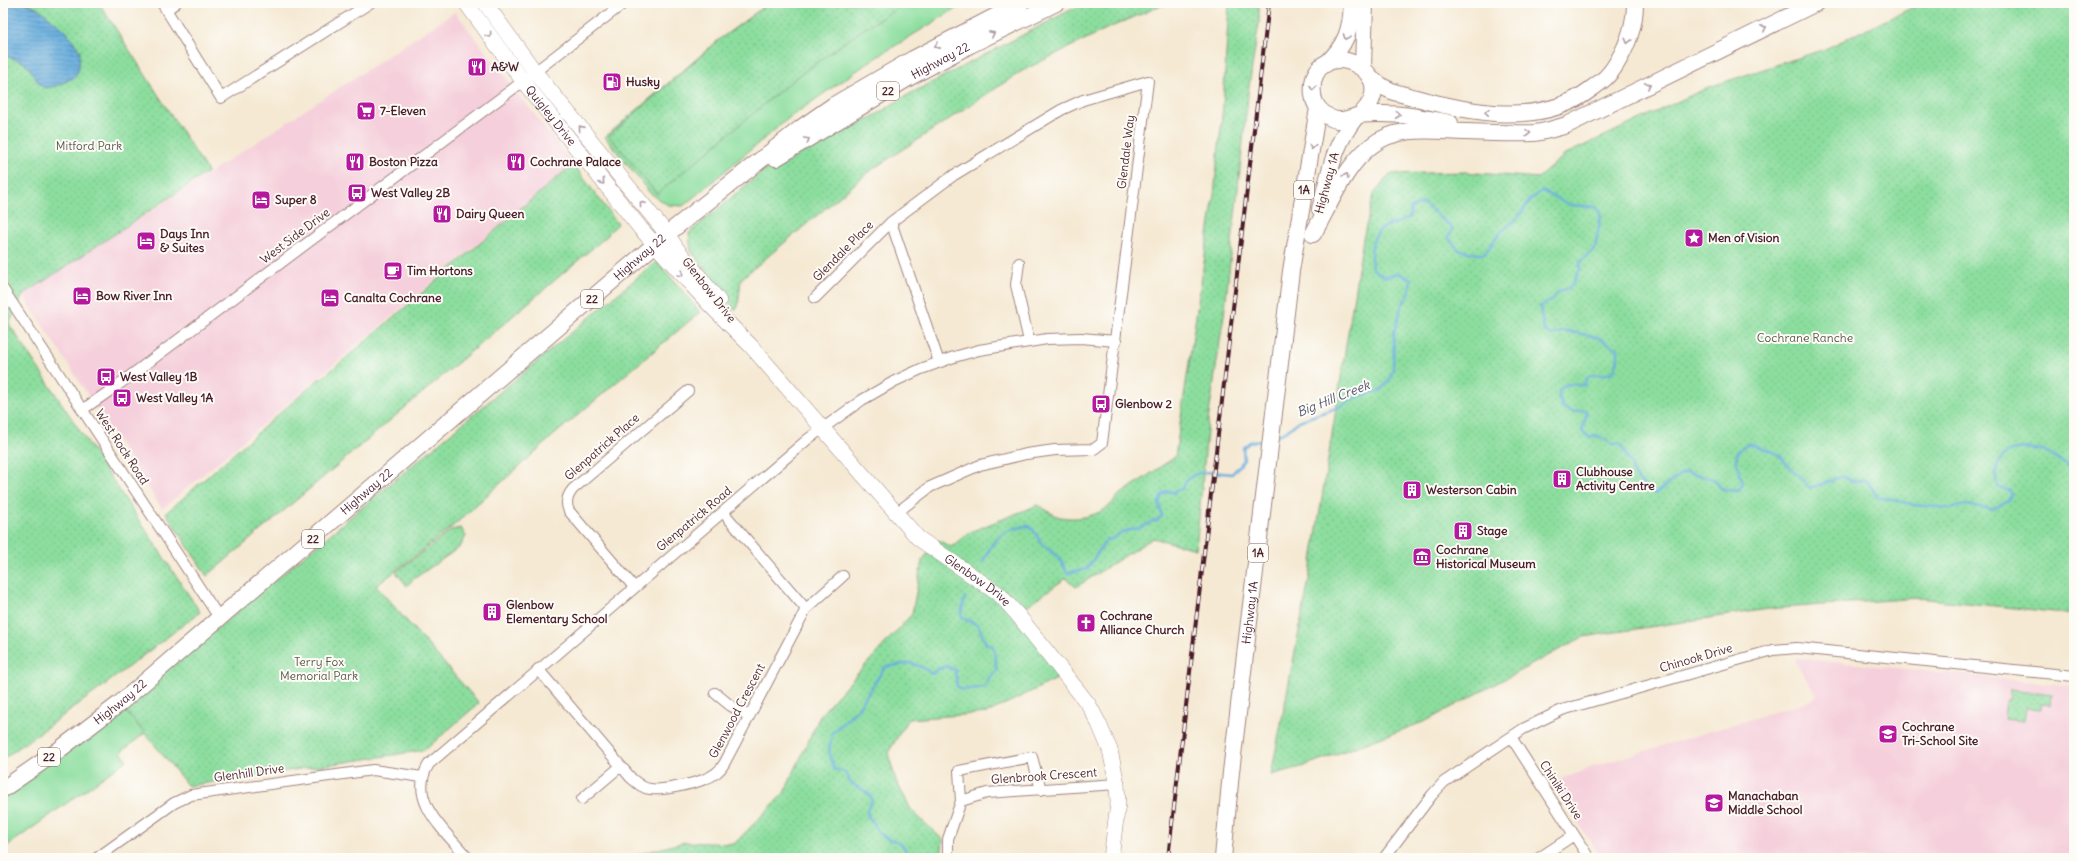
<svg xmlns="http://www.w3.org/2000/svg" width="2077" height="861" font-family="Delius,sans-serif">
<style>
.built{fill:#f5cfdb}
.green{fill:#8cde9f;stroke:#6b7e65}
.park{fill:url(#park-dots);stroke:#6b7e65}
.water{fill:url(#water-rules);stroke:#596684}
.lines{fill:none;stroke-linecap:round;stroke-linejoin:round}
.stream{stroke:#68aede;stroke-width:2.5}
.street-casing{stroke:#a0847f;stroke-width:12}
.secondary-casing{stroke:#a0847f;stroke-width:16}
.primary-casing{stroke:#a0847f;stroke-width:18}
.street{stroke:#fff;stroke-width:10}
.secondary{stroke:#fff;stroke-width:15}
.primary{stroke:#fff;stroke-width:16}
.rail-casing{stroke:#4a1f2b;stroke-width:4}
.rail{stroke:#fdfcf7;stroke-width:2.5;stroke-dasharray:8;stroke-linecap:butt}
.oneway{stroke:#ae9aa0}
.labels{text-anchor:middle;stroke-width:4;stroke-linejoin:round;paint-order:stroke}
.shield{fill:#fdfcf7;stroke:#806168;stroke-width:1}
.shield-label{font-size:11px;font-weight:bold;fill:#4a1f2b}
.street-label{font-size:12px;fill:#4a1f2b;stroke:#fdfcf7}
.poi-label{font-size:12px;font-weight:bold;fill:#4a1f2b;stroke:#fdfcf7;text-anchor:start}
.park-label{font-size:12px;fill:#5e584e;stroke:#fdfcf7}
.water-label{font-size:13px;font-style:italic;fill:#565873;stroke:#fdfcf7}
</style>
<defs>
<pattern id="park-dots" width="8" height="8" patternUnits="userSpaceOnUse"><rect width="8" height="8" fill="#8cde9f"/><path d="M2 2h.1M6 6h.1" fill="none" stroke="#7abe89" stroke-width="1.8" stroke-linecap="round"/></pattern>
<pattern id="water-rules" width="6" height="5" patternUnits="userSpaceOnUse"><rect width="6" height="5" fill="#68aede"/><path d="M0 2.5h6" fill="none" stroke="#588db4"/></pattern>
</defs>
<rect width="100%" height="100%" fill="#fdfcf7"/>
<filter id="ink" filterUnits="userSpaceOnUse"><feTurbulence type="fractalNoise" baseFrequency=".025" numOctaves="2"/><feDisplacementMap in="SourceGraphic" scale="8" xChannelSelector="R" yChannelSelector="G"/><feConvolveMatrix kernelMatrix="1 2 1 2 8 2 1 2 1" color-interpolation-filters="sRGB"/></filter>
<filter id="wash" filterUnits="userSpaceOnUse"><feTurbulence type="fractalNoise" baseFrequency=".012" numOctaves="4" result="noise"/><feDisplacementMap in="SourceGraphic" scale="16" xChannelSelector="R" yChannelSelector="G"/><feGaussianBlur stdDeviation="0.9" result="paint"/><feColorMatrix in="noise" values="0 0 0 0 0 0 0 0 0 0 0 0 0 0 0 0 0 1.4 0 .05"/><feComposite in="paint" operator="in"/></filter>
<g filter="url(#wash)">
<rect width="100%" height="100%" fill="#f5e9d3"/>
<path class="built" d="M455,12L573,164L162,509L23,295Z
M1796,658L2074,686V858H1601L1552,783L1595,766L1808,702L1817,696L1796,663Z"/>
<path class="green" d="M769,3H965L872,60L790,117L683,206L668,205L650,193L605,137L720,39Z
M122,708L145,733L121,752L127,760L3,849V793Z"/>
<path class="park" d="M3,3H99L208,172L23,295L9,324L200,612L98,690L3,759Z
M769,3H906L859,32L793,80L657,194L609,136L720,39Z
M1084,3H1177L1160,6L1104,30L1022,71L870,171L741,279L738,307L735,310L691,251L689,233L769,166L876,115L902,98Z
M1229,3H1259V23L1249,86L1225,308L1208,421L1196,549L1153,538L1076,587L1066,578L1017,613L1065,675L987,713L908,719L888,753L896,781L912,811L943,840L941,858H624L685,842L734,844L784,793L821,714L912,614L922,561L938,540L951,547L970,532L1038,505C1045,509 1053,515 1060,517C1081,521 1107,514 1118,496L1175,457L1214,195L1223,106Z
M1922,3H2074V614L1917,598L1768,609L1583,637L1426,721L1301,767L1271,775L1309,580L1363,238L1374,194L1390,174L1464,172L1538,178L1566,154L1709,87L1825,49Z
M573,164L618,224L609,232L608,235L207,576L166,513L320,378V380Z
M657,261L700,312L554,435L453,526L376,586L479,703L425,750L188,786L145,733L122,708Z
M461,528L466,536L460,547L412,580L407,586L396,572L451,530Z
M2010,690L2052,695L2051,705L2041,704V709L2026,708L2024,721L2004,719L2006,700H2009Z"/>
<path class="water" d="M3,3H25L39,9L66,31L80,51L79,69L75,77L56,86L45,88L40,85L29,68L23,62L3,55Z"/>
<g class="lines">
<path class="stream" d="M1278,435L1287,431L1299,421L1339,407L1353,398L1381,390L1390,379L1393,369L1394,332L1402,305L1409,294L1411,279L1398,273L1385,277L1373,269C1369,258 1371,237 1381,229C1385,226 1403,222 1410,217V209L1423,203L1451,227L1452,231L1448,237L1459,250L1478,254H1484L1502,231L1516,220L1531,199L1542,191L1570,205L1596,207L1601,215L1595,248L1580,262V269L1572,285C1563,294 1561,285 1552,300L1540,307L1544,331L1552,335L1566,331L1597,337L1618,349C1619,394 1591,360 1584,385C1572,386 1567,379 1559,392V399L1562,402L1561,407L1573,412L1585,410L1587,413L1582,431L1590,438L1597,435L1612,444H1620L1631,464L1634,476C1641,483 1647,489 1655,494L1681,474L1687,472L1714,479L1721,488L1726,490L1739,491L1743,483L1736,460L1737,452L1748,443L1774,452L1780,456L1810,488L1832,481L1834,478L1841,476L1853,481L1865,480L1869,483L1878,498L1895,499L1913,505L1949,508L1967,505L1993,509L2009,501L2012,495L2010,491L1998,487L1996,470L1998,464L2003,456L2012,450L2025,448L2040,450L2074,468
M983,562C991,543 1001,529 1022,527C1024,527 1026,525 1028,526C1034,527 1039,541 1043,546H1045L1061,560L1067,573L1087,569L1107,539C1115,540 1115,536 1121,533C1131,528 1144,530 1152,521H1157L1162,516L1159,503L1162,495L1167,491L1174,493L1177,490L1182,489C1192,466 1211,473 1232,474L1244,460L1243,448L1250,442L1266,439
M907,858C904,835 892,845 879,833C876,829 875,825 873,822C870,818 867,817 867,811L872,800C870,791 859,788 852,784C848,781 848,776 845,772L834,769L829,751L832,733L857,710L885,667L911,663L922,667L932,674L938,669L946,666L955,670L957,686L962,690L985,687L989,678L997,670C994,661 997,655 992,645L986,644L978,625L963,618L961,614L965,597"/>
</g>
</g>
<g filter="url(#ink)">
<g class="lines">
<g class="street-casing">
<path id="street" d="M162,3L221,98L370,3
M166,10L176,3
M1019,263L1016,285L1029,341
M3,289L220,619
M815,298L891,222
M82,410L114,388L514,88L624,3
M895,514L930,487L980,465L1026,454L1055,450L1094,449L1102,443L1148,81L1083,100L1061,110L954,175L891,222L939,362
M634,587L569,511C565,503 567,496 573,489L688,391
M806,609L843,576
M538,669L631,778C637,783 642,788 650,789C662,791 693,784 705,779C713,776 720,771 724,764L806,609L723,512
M715,693L731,706L749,716
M1511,737L1589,858
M582,799L621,766
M961,801L959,771L1032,757L1041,790
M97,858L174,803L191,795L373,770L422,777
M468,858C446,832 406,800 429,764L808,439L862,400L895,381L921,369L954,357L979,350L1047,339L1081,338L1116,341
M948,858V839L961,801L987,793L1117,784
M1384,858L1432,795L1444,782L1523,729L1562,710L1773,650L1797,648L2074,676
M1539,858L1574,835"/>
</g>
<g class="secondary-casing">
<g id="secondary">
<path id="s1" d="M466,3L523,81L641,229L710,305L751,346L918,538L1000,595L1017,614L1089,705L1099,724L1110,750L1117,784L1118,803L1111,858"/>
<path d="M485,3L535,72L667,234L677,249L719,301"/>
</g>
</g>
<g class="primary-casing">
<g id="primary">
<path d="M1326,64C1346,45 1351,30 1352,3"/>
<path d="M1363,67L1365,3"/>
<path d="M1369,76L1383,87L1394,92C1456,109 1535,132 1591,89C1604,80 1610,75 1618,61C1628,44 1635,23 1635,3"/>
<path d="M1360,115C1406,73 1321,34 1313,83C1312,92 1313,102 1319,109C1324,114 1330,119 1337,120C1346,121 1352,117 1360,115C1366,114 1373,114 1378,114C1402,113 1427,118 1450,123"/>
<path id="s2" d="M776,158L910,77L970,45L1056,3"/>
<path d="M1320,209C1330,173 1332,148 1355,118"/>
<path d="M1313,234C1330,205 1344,167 1371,146C1397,125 1433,131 1464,132C1488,133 1511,134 1534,133C1545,132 1556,128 1567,125L1816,3"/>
<path id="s3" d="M3,789L55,753L119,704L667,234L801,128L834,105L913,59L1021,3"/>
<path id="s4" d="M1223,858L1231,772L1291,271L1318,108"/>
</g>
</g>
<use href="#street" class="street"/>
<use href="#secondary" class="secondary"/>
<use href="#primary" class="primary"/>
<g class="rail-casing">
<path id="rail" d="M1168,858L1269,3"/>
</g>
<use href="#rail" class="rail"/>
</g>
<defs><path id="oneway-chevron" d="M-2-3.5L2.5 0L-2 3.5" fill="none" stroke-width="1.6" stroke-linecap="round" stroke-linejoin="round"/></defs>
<g class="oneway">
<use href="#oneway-chevron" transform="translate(1764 28) rotate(-26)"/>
<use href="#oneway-chevron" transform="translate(992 34) rotate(-26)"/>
<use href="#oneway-chevron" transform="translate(489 35) rotate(54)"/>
<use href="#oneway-chevron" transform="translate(1346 37) rotate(110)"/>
<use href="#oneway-chevron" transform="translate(1628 41) rotate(104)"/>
<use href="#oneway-chevron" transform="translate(937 46) rotate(152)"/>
<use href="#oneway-chevron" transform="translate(1648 85) rotate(-28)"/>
<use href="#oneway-chevron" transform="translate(1313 88) rotate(93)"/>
<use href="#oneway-chevron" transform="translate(1487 112) rotate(-174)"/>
<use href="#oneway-chevron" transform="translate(1398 115) rotate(6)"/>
<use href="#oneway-chevron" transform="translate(581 128) rotate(-129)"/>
<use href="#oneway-chevron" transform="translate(1528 133) rotate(-1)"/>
<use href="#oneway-chevron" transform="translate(807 140) rotate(-30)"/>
<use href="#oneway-chevron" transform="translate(1312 147) rotate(100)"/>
<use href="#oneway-chevron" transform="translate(1346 176) rotate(-60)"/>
<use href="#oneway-chevron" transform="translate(602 182) rotate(51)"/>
<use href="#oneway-chevron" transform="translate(642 204) rotate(-129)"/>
<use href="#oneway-chevron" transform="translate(681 274) rotate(47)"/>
</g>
</g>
<defs>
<g id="restaurant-square" transform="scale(1)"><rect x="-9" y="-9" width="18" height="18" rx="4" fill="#b5179e" stroke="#fdfcf7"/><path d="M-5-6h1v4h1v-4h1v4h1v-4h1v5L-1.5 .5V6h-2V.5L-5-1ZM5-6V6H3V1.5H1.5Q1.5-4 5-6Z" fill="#fff"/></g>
<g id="fuel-square" transform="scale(1)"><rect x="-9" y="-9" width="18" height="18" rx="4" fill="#b5179e" stroke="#fdfcf7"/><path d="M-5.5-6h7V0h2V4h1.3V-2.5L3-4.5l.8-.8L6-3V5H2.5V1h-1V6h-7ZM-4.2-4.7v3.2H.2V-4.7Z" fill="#fff"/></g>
<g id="supermarket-square" transform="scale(1)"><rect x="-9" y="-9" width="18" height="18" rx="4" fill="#b5179e" stroke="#fdfcf7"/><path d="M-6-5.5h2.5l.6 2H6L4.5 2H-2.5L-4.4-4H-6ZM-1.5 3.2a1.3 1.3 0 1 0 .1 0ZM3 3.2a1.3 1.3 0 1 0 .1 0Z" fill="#fff"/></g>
<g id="bus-square" transform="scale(1)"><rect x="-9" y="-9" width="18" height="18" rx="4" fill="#b5179e" stroke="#fdfcf7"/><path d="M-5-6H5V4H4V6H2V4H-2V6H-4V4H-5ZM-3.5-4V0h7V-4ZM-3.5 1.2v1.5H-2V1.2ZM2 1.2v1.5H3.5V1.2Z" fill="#fff"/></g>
<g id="hotel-square" transform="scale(1)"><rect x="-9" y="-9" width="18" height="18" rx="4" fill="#b5179e" stroke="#fdfcf7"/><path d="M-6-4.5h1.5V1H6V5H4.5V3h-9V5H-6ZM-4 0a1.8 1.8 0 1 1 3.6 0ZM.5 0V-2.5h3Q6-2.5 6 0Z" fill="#fff"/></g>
<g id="sight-square" transform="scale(1)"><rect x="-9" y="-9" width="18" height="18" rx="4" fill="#b5179e" stroke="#fdfcf7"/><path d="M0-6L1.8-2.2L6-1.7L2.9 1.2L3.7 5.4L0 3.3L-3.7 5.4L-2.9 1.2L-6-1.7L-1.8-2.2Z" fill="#fff"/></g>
<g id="cafe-square" transform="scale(1)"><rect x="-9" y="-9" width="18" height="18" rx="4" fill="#b5179e" stroke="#fdfcf7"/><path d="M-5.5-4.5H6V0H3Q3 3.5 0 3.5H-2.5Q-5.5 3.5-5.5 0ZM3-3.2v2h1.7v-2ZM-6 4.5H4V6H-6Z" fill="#fff"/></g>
<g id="building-square" transform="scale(1)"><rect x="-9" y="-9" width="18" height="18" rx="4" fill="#b5179e" stroke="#fdfcf7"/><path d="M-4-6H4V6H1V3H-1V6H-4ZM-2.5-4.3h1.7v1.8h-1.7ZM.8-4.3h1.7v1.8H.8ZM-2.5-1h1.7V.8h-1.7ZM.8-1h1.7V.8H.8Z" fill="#fff"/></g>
<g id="museum-square" transform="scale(1)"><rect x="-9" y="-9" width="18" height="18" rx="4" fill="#b5179e" stroke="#fdfcf7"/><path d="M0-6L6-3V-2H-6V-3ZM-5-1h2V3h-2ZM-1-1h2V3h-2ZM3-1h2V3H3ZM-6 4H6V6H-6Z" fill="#fff"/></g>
<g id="church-square" transform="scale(1)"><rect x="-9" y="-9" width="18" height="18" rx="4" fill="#b5179e" stroke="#fdfcf7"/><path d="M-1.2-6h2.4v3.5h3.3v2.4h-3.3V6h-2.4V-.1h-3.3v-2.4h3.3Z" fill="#fff"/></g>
<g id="school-square" transform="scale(1)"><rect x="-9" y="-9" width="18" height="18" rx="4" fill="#b5179e" stroke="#fdfcf7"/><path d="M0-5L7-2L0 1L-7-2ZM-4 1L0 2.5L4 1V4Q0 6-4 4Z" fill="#fff"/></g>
</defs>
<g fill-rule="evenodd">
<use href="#restaurant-square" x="477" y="67"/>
<use href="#fuel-square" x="612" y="82"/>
<use href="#supermarket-square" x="366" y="111"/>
<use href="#restaurant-square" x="355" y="162"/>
<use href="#restaurant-square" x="516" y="162"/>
<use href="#bus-square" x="357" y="193"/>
<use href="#hotel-square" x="261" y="200"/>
<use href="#restaurant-square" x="442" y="214"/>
<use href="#sight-square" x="1694" y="238"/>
<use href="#hotel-square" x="146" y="241"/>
<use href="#cafe-square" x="393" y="271"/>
<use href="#hotel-square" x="82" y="296"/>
<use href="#hotel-square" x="330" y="298"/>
<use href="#bus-square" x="106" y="377"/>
<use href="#bus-square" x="122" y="398"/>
<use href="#bus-square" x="1101" y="404"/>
<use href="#building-square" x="1562" y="479"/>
<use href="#building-square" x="1412" y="490"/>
<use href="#building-square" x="1463" y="531"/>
<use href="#museum-square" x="1422" y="557"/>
<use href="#building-square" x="492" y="612"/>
<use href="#church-square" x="1086" y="623"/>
<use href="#school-square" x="1888" y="734"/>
<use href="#school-square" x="1714" y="803"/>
</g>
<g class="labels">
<g class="shield">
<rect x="877" y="82" width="22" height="18" rx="3"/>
<rect x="1294" y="181" width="20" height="18" rx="3"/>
<rect x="581" y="290" width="22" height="18" rx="3"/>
<rect x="302" y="530" width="22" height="18" rx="3"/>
<rect x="1248" y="544" width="20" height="18" rx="3"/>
<rect x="38" y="748" width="22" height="18" rx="3"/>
</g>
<g class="shield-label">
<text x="888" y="95">22</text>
<text x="1304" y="194">1A</text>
<text x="592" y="303">22</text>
<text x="313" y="543">22</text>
<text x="1258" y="557">1A</text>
<text x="49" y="761">22</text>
</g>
<g class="street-label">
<text dy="4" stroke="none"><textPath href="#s2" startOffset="191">Highway 22</textPath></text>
<text dy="4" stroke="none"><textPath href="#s1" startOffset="141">Quigley Drive</textPath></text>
<text transform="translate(1126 152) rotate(-83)" y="4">Glendale Way</text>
<text transform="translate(1327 183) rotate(-75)" y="4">Highway 1A</text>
<text transform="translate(295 236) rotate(-37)" y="4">West Side Drive</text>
<text transform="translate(843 251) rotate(-45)" y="4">Glendale Place</text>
<text dy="4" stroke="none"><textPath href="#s3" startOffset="830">Highway 22</textPath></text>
<text transform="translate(709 290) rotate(52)" y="4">Glenbow Drive</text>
<text transform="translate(122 447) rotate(57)" y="4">West Rock Road</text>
<text transform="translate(602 447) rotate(-41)" y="4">Glenpatrick Place</text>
<text dy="4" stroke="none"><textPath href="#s3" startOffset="470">Highway 22</textPath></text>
<text transform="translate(694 519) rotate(-40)" y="4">Glenpatrick Road</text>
<text dy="4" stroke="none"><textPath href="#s1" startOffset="774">Glenbow Drive</textPath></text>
<text dy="4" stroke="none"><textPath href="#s4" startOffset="247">Highway 1A</textPath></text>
<text transform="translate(1696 658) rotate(-16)" y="4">Chinook Drive</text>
<text dy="4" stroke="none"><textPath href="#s3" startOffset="146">Highway 22</textPath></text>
<text transform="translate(737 711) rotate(-62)" y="4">Glenwood Crescent</text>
<text transform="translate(249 773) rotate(-8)" y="4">Glenhill Drive</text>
<text transform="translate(1044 776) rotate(-4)" y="4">Glenbrook Crescent</text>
<text transform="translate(1561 790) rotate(57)" y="4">Chiniki Drive</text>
</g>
<g class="poi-label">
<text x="491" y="71">A&amp;W</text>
<text x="626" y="86">Husky</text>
<text x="380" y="115">7-Eleven</text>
<text x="369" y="166">Boston Pizza</text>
<text x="530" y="166">Cochrane Palace</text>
<text x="371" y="197">West Valley 2B</text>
<text x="275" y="204">Super 8</text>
<text x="456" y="218">Dairy Queen</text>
<text x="160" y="238">Days Inn<tspan x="160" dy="14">&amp; Suites</tspan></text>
<text x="1708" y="242">Men of Vision</text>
<text x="407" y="275">Tim Hortons</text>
<text x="96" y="300">Bow River Inn</text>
<text x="344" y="302">Canalta Cochrane</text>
<text x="120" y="381">West Valley 1B</text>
<text x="136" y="402">West Valley 1A</text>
<text x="1115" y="408">Glenbow 2</text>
<text x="1576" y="476">Clubhouse<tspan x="1576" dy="14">Activity Centre</tspan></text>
<text x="1426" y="494">Westerson Cabin</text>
<text x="1477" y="535">Stage</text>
<text x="1436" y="554">Cochrane<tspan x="1436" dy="14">Historical Museum</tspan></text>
<text x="506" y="609">Glenbow<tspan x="506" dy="14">Elementary School</tspan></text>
<text x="1100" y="620">Cochrane<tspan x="1100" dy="14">Alliance Church</tspan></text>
<text x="1902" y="731">Cochrane<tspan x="1902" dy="14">Tri-School Site</tspan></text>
<text x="1728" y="800">Manachaban<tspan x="1728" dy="14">Middle School</tspan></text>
</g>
<g class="park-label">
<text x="89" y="150">Mitford Park</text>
<text x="1805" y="342">Cochrane Ranche</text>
<text x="319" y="666">Terry Fox<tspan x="319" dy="14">Memorial Park</tspan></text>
</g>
<g class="water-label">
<text transform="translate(1333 398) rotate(-22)" y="5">Big Hill Creek</text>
</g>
</g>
<rect width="2077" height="861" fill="none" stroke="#fdfcf7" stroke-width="16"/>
</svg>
